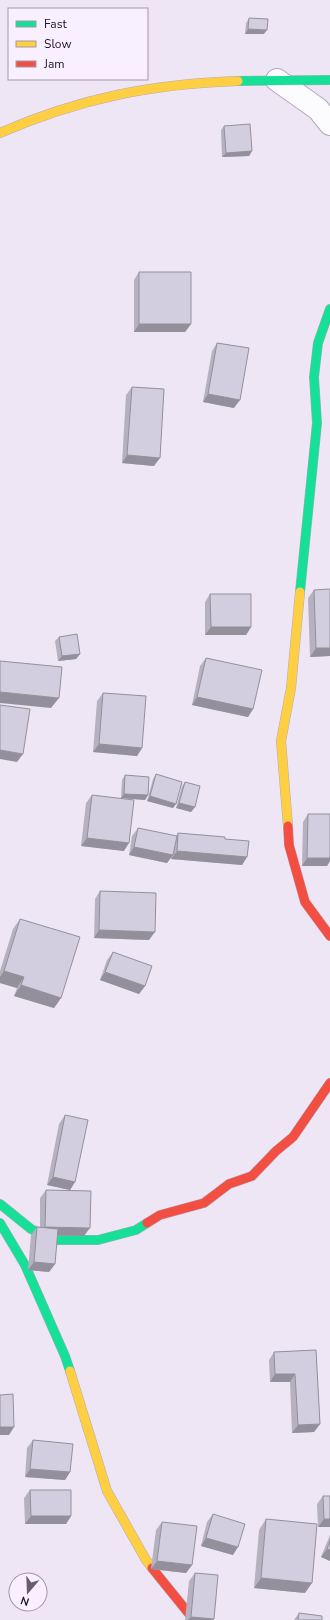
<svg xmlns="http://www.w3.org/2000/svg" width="330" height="1620" font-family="'Nunito Sans',sans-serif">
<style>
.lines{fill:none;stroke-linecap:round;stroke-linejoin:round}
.street-casing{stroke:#b4aabc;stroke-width:24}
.fast-casing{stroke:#b4aabc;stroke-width:10}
.slow-casing{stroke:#b4aabc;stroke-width:10}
.jam-casing{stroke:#b4aabc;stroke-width:10}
.street{stroke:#fcfbfe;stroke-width:22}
.fast{stroke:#16e098;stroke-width:9}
.slow{stroke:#ffcf43;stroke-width:9}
.jam{stroke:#f24e42;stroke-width:9}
.wall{fill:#b5b1c0}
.shaded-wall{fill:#93909c}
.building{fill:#d2cedf;stroke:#93909c}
</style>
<rect width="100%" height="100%" fill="#eee6f5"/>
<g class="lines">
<g class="street-casing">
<path id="street" d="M277,80L318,109L330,124"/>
</g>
<g class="fast-casing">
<path id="fast" d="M238,81L330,80
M300,592L317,423L314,377L318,343L330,309
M0,1204L31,1229L56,1240H98L136,1230L147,1223
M0,1223L25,1265L65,1356L70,1371"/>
</g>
<g class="slow-casing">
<path id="slow" d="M0,133C80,98 152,84 238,81
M288,826L281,741L291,688L300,592
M70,1371L107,1491L146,1560L152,1568"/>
</g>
<g class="jam-casing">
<path id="jam" d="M288,826L289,845L305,902L330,936
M147,1223L160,1215L204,1203L229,1184L252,1176L276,1151L293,1137L330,1083
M152,1568L194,1620"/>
</g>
<use href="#street" class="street"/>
<use href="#fast" class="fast"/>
<use href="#slow" class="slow"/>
<use href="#jam" class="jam"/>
</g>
<path class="wall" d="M249,18L264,34H245L246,23Z
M224,126L252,151L249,156L222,157L221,130Z
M139,272L191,324L185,332H134V280Z
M217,343L234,408L203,402L212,351Z
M132,387L154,466L122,463L126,395Z
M330,589V656L310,657L308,598L314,590Z
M210,594L251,627L246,635H205V602Z
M59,637L80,654L76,659L58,661L55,641Z
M206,658L253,709L248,717L192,705L200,666Z
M103,693L142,748L137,756L93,752L97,701Z
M156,774L176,804L173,808L147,801L153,779Z
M125,775L148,795L145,800L121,798L122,780Z
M185,782L195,807L191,812L176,808L182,786Z
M92,795L124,851L81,846L86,803Z
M308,814H330V861L327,866H302L303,822Z
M138,828L176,836L178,833L225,839L247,857L242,865L171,859V857L167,863L129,855L132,836Z
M100,891L149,940L94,938L95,899Z
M20,919L61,998L54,1008L14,996L17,988L0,983V971L13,929Z
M113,952L145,986L139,994L100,980L107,960Z
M65,1115L75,1182L70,1190L47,1185L59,1124Z
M46,1190L84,1236L57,1235L55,1264L49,1272L28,1270L31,1235L37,1227H40V1198Z
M316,1350L320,1424L314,1432L292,1433L290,1382H270L269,1360L274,1352Z
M33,1440L70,1472L65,1480L25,1477L27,1448Z
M30,1490L71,1516L66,1524H25L24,1498Z
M323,1496L330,1527H318L317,1504Z
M213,1514L233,1555L201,1546L207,1522Z
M266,1519L305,1593L254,1588L259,1530Z
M162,1522L192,1565L186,1573L151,1569L156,1530Z
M330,1535V1561L321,1557Z
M195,1573L214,1619L213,1620H185L189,1581Z
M299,1613L298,1620H294Z"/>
<path class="shaded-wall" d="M248,29L267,30L264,34H245Z
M252,151L249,156L222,157L226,153Z
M139,324H191L185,332H134Z
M208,394L240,400L234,408L203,402Z
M127,455L160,458L154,466L122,463Z
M211,627H251L246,635H205Z
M316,648H330V656L310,657Z
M80,654L76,659L58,661L62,656Z
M0,692L59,698L51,708L0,703Z
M197,697L253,709L248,717L192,705Z
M99,744L142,748L137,756L93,752Z
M0,750L23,754L17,762L0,759Z
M124,794L148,795L145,800L121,798Z
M150,796L176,804L173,808L147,801Z
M179,803L195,807L191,812L176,808Z
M87,838L129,843L124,851L81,846Z
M134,847L173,855L167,863L129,855Z
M177,851L247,857L242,865L171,859Z
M307,858H330V861L327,866H302Z
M99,930L155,932L149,940L94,938Z
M4,971L24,977L17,988L0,983V977Z
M105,972L145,986L139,994L100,980Z
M21,985L61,998L54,1008L14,996Z
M53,1177L75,1182L70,1190L47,1185Z
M45,1227L90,1228L84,1236L40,1235Z
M34,1262L55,1264L49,1272L28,1270Z
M275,1374H295L290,1382H270Z
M320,1424L314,1432L292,1433L298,1425Z
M0,1427H14L9,1435H0Z
M30,1469L70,1472L65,1480L25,1477Z
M31,1516H71L66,1524H25Z
M324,1519H330V1527H318Z
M206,1538L238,1547L233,1555L201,1546Z
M327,1549L330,1550V1561L321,1557Z
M157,1561L192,1565L186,1573L151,1569Z
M261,1578L312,1583L305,1593L254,1588Z
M191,1617L214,1619L213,1620H188Z"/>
<path class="building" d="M249,18L268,19L267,30L248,29Z
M250,124L252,151L226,153L224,126Z
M139,272H191V324H139Z
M217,343L249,348L240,400L208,394Z
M132,387L164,389L160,458L127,455Z
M330,589V648H316L314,590Z
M210,594H251V627H211Z
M77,634L80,654L62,656L59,637Z
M206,658L262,670L253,709L197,697Z
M0,661L62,667L59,698L0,692Z
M103,693L146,696L142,748L99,744Z
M0,705L30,709L23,754L0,750Z
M156,774L182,782L176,804L150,796Z
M125,775L149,777L148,795L124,794Z
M185,782L200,786L195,807L179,803Z
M92,795L134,800L129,843L87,838Z
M308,814H330V858H307Z
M138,828L177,836L173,855L134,847Z
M178,833L225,837V839L249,841L247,857L177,851Z
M100,891L156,893L155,932L99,930Z
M20,919L80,937L61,998L21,985L24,977L4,971Z
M113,952L152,966L145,986L105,972Z
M65,1115L88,1120L75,1182L53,1177Z
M46,1190L91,1191L90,1228L45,1227Z
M37,1227L58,1229L55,1264L34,1262Z
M316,1350L320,1424L298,1425L295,1374H275L274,1352Z
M13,1394L14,1427H0V1395Z
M33,1440L73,1444L70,1472L30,1469Z
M30,1490H71V1516H31Z
M323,1496H330V1519H324Z
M213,1514L245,1524L238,1547L206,1538Z
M266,1519L317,1524L312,1583L261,1578Z
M162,1522L197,1526L192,1565L157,1561Z
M330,1541V1550L327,1549Z
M195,1573L218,1575L214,1619L191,1617Z
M299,1613L322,1616V1620H298Z"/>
<rect x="8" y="8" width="140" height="72" fill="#f8f0fe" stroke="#a297a9"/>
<rect x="16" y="21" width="20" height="6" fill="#16e098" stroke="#a297a9"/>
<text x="44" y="28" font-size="12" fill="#20122a">Fast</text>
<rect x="16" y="41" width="20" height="6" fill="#ffcf43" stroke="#a297a9"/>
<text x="44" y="48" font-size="12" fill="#20122a">Slow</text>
<rect x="16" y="61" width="20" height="6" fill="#f24e42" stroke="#a297a9"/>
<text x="44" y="68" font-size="12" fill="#20122a">Jam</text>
<g transform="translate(28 1592) rotate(199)"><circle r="19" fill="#f8f0fe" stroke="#a297a9"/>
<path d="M0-3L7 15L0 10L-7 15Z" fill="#685c71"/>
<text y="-6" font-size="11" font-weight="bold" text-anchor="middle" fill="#20122a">N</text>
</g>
</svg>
